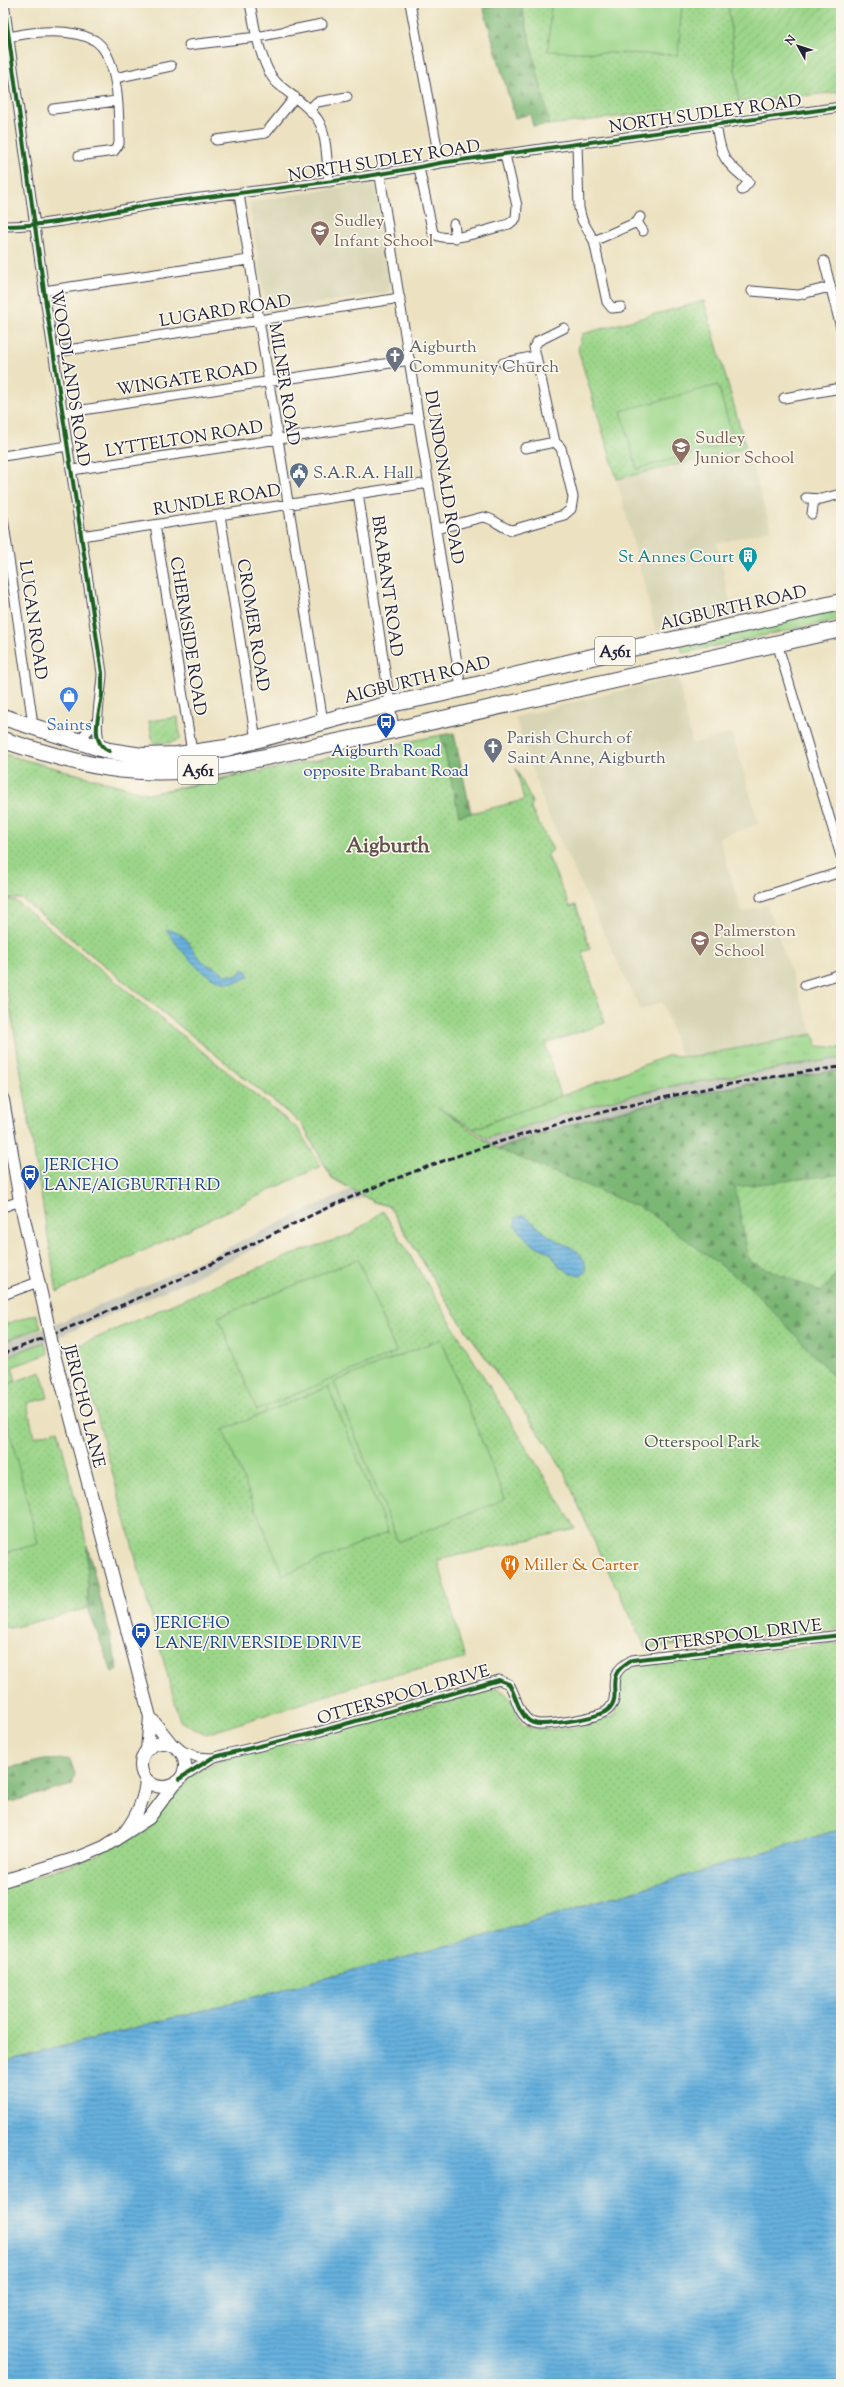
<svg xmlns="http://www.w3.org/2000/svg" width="844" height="2387" font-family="'Sorts Mill Goudy',serif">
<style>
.built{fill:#d8d5b6}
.railway{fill:#c4c5b9}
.grass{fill:url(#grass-tufts);stroke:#5f7c62}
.forest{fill:url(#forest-firs);stroke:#506c58}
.park{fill:url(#park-dots);stroke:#5f7c62}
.garden{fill:url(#garden-furrows);stroke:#5f7c62}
.pitch{fill:#9cd68a;stroke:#5f7c62}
.water{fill:url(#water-rules);stroke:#446a8c}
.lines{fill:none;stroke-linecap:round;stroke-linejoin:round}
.street-casing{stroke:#403f4f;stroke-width:11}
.secondary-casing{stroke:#403f4f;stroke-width:14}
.highway-casing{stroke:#403f4f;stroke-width:18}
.street{stroke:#fff;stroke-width:9}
.secondary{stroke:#fff;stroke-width:12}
.highway{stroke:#fff;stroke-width:16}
.rail{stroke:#22223b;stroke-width:3;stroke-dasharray:6 3;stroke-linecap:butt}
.secondary-bridge-casing{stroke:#403f4f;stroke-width:14;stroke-linecap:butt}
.secondary-bridge{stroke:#fff;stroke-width:12}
.cycleway-casing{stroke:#fbf7ec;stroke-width:6}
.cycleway{stroke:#1b5e20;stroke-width:4}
.labels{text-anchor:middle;stroke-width:3.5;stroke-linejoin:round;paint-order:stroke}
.shield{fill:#fbf7ec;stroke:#636270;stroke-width:1}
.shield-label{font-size:16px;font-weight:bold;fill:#22223b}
.street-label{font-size:17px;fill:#22223b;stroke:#fbf7ec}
.education-label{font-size:17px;fill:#785e54;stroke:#fbf7ec;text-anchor:start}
.worship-label{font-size:17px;fill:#5b616d;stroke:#fbf7ec;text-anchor:start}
.service-label{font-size:17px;fill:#4e5e75;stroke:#fbf7ec;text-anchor:start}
.culture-label{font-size:17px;fill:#0d838f;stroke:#fbf7ec;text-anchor:end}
.shop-label{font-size:17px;fill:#366cbe;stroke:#fbf7ec}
.transit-label{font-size:17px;fill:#164399;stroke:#fbf7ec;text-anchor:start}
.park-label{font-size:17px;fill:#475853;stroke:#fbf7ec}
.food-label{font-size:17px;fill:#c56008;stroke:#fbf7ec;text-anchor:start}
.district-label{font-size:21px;font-weight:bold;fill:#62514e;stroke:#fbf7ec}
</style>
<defs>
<pattern id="grass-tufts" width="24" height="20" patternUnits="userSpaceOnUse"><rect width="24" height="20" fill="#9cd68a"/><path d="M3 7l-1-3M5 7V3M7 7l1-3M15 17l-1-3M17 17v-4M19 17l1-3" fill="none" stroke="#86b778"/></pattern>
<pattern id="forest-firs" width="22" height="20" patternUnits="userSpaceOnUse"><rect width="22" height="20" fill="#7db776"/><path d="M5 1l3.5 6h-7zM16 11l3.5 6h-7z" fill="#669462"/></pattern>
<pattern id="park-dots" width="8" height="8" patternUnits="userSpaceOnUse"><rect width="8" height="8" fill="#9cd68a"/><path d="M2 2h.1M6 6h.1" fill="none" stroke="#86b778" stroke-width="1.8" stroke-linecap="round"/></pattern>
<pattern id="garden-furrows" width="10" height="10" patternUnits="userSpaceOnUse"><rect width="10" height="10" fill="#9cd68a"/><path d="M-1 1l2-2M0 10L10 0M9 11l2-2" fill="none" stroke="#86b778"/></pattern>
<pattern id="water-rules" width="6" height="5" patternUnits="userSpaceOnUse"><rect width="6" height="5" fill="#66b1de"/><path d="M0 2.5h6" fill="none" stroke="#5490b5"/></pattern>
</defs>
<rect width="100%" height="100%" fill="#fbf7ec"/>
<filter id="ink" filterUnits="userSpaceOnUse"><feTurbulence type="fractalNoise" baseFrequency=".025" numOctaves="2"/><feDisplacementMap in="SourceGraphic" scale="8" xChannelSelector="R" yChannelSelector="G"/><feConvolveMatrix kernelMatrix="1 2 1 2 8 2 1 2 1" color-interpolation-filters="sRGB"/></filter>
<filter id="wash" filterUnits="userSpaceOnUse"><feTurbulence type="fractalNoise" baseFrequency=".012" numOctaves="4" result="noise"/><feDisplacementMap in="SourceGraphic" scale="16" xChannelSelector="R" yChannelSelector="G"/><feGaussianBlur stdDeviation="0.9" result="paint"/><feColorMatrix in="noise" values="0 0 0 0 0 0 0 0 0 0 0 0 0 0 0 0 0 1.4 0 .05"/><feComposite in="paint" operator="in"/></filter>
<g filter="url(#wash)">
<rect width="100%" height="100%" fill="#ece2c1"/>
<path class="built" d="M375,182L390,292L267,311L249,202Z
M704,301L771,529L717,544L733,615L656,631L617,479L578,350L582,334Z
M678,677L692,744L732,733L759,824L719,837L742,913L767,905L813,1034L692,1057L681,1056L662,1002L640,1010L546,810L515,717Z"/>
<path class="railway" d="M841,1058V1070L693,1095L604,1115L408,1179L331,1211L183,1283L65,1334L3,1358V1342L61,1322L178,1271L391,1170L487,1138L597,1104L662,1088Z"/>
<path class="grass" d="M841,604V619L683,653L679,641Z
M813,1034L817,1046L841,1048V1058L662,1088L597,1104L487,1138L473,1129L670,1055L692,1057Z
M36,1314L41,1327L3,1342V1325Z
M45,1342L48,1354L12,1367L16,1381L3,1386V1358Z"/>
<path class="forest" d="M482,3H521L550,125L533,126L530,114L515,118Z
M454,733L471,813L459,816L441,735Z
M3,754L149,794L237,775L425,1099L498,1149C534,1137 569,1124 605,1115C683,1095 762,1080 841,1070V1174L821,1292L841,1269V1467L646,1648L645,1549L547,1444L454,1313L389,1206L374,1202L332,1178L302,1124L22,899L3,898Z
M87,1545L118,1669L112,1672L88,1608Z
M70,1759L75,1774L72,1785L3,1804V1769L44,1760Z"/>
<path class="park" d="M521,3H728L739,102L550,125Z
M704,301L746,448L617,479L578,350L582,334Z
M441,735L459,816L524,800L516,768L532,802L531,809L553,850L547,854L570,907L576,905L590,949L582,952L605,1023L545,1044L561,1096L473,1129L438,1107L498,1149L646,1210L750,1287L841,1384V1629L646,1648L598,1550L565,1474L547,1444L454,1313L389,1206L374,1202L332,1178L302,1124L22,899L3,898V754L149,794Z
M3,899L16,901L298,1129L321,1166L57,1292L9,1000L3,986Z
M383,1211L576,1529L438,1560L465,1659L374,1680L206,1734L180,1721L78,1346L209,1288L298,1252L350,1235Z
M41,1372L48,1398L27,1403L34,1437L58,1430L87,1545L88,1608L11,1628L3,1627V1386Z
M841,1643V1829L465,1942L3,2062V1888L98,1855L167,1804L193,1774L222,1760L494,1689C513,1690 514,1712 523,1726C552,1733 587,1728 615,1715C621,1687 606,1678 638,1665Z"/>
<path class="garden" d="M728,3H841V92L739,102Z
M178,717L180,739L170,743H153L149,721Z
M841,1174V1269L821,1292L749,1261L735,1187Z"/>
<path class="pitch" d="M551,3H682L678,55L548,51Z
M718,385L734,442L637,469L621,411Z
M358,1259L396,1352L257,1410L218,1317Z
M441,1339L505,1499L398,1542L334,1382Z
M328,1387L388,1532L283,1575L223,1430Z
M3,1405L38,1544L3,1553Z"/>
<path class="water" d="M166,929C194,936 186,948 204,962C211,968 218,967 225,975H238L243,969L247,971L249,976C217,1000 181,952 166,929Z
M524,1215C533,1223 543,1232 553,1238C569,1248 585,1249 586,1271L581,1275L571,1274L559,1266L551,1253L530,1243L515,1225L516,1218Z
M841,1829V2384H3V2062L465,1942Z"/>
</g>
<g filter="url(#ink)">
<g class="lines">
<g class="street-casing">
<path id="street" d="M4,3L44,291L102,673C102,692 91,735 103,748
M250,3C254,25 261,67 277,83C290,95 308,105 318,120C327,133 327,166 329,182
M410,3L440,163
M3,38C16,36 30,32 43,32C60,31 78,32 94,40C120,55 119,118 119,144L114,151L79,156
M189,45L257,37L322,24
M115,78L171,66
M53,109L117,101
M309,110L317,102L347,97
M716,124C721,158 724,161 749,182L742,190
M216,140L266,133L295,97
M577,145L579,208L582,220L594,241L607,302L612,308L621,307
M419,168L433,233C447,246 492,228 509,224L516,218L517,206L505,155
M380,176L461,688
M239,194L323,722
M640,217L637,222L643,231
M454,224L456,238
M3,226C57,226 109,211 162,203C255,190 348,182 440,163L841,107
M594,241L637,222
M824,261L841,328
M44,291L248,260
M752,291L798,295L830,287
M55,352L400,298
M503,363L535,356
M784,398L841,388
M63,413L410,360
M525,448L555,442
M3,456L68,446
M72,470L419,418
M358,493L394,730
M806,498L821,499L841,494
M812,514L814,499
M220,515L256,740
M3,518L32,717L30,727
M155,525L192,752
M437,529L483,517C494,518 501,528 512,530L564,515L571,509L573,497L561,448L555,442L534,347L538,341L564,328
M81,536L429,483
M777,643L841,856
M75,740L83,736L96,722
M761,897L841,872
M805,985L841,974
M3,1207L20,1201
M3,1295L38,1282
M178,1749L197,1757L212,1758
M179,1779L212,1758L226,1754L314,1733L499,1680L509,1684C516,1695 517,1710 527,1719C530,1722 536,1724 541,1724C554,1724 601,1718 609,1709C624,1693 600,1677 632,1660L841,1635"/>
</g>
<g class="secondary-casing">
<path id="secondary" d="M3,1100L20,1201L45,1311
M54,1354L150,1717L147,1750
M150,1717L173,1746
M141 1765a22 22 0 1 1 44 0a22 22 0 1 1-44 0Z
M125,1832C137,1816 145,1799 146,1779
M3,1881L80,1857L104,1847L149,1818L176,1782"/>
</g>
<g class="highway-casing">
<path id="highway" d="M3,717L109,751L142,756L177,755L226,748L390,704L431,696L617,651L672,640L841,602
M3,740C82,766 134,779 218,767L394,730L841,629"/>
</g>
<use href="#street" class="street"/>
<use href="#secondary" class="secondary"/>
<use href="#highway" class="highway"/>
<path class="rail" d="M3,1354C64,1330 125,1305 184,1277C254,1244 323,1207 395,1179C538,1123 689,1086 841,1067"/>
<g class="secondary-bridge-casing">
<path id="secondary-bridge" d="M45,1311L54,1354"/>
</g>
<use href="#secondary-bridge" class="secondary-bridge"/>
<g class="cycleway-casing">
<path id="cycleway" d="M4,3L44,291L102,673C102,680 102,687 102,695C100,712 88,742 109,751
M3,226C57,226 109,211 162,203C255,190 348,182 440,163L841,107
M179,1779L212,1758L226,1754L314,1733L499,1680L509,1684C516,1695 517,1710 527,1719C530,1722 536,1724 541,1724C554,1724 601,1718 609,1709C624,1693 600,1677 632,1660L841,1635"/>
</g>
<use href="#cycleway" class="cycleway"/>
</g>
</g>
<defs>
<g id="school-pin" transform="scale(1)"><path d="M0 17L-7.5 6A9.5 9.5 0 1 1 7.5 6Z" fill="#8d6e63" stroke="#fbf7ec"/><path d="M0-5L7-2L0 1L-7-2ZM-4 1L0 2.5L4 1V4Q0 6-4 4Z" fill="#fff"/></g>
<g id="church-pin" transform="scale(1)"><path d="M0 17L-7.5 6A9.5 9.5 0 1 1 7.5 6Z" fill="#6b7280" stroke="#fbf7ec"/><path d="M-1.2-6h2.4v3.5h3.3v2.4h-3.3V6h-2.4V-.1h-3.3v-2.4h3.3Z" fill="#fff"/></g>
<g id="civic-pin" transform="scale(1)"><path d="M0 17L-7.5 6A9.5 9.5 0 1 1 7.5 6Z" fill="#5c6f8a" stroke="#fbf7ec"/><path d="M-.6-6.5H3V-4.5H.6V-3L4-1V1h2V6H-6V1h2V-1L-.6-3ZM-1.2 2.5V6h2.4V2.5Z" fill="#fff"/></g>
<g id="building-pin" transform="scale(1)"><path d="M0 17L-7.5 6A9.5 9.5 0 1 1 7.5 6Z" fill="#0f9aa8" stroke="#fbf7ec"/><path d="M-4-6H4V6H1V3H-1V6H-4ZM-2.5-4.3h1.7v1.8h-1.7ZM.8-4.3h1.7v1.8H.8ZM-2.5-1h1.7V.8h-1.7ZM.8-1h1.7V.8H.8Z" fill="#fff"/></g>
<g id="shop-pin" transform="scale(1)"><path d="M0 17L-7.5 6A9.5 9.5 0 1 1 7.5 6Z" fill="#3f7fe0" stroke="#fbf7ec"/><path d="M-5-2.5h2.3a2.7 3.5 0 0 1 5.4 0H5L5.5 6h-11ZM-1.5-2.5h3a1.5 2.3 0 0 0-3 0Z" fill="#fff"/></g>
<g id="bus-pin" transform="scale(1)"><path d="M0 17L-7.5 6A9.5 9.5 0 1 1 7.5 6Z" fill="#1a4fb4" stroke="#fbf7ec"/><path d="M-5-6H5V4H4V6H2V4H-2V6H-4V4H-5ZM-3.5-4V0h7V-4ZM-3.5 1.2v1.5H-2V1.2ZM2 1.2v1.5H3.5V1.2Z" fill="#fff"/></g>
<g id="restaurant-pin" transform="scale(1)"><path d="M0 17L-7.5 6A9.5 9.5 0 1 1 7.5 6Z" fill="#e8710a" stroke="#fbf7ec"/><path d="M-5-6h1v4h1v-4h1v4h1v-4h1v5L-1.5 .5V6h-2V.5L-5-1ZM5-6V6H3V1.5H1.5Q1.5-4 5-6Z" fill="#fff"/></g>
</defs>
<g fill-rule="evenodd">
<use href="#school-pin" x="320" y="230"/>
<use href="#church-pin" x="395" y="356"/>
<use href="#school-pin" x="681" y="447"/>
<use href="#civic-pin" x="299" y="472"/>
<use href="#building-pin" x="748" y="556"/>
<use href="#shop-pin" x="69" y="696"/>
<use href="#bus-pin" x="386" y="722"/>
<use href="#church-pin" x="493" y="747"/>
<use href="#school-pin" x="700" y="940"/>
<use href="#bus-pin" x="30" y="1174"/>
<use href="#restaurant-pin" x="510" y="1564"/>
<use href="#bus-pin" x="141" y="1632"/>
</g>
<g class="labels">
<g class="shield">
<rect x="595" y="637" width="40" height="28" rx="3"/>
<rect x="178" y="756" width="40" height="28" rx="3"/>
</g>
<g class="shield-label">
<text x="615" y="657">A561</text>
<text x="198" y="776">A561</text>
</g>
<g class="street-label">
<text transform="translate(705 113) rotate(-8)" y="6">NORTH SUDLEY ROAD</text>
<text transform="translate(384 160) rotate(-9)" y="6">NORTH SUDLEY ROAD</text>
<text transform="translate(225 310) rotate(-9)" y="6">LUGARD ROAD</text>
<text transform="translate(71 378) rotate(81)" y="6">WOODLANDS ROAD</text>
<text transform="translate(187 378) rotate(-9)" y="6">WINGATE ROAD</text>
<text transform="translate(285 384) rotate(81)" y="6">MILNER ROAD</text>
<text transform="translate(184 438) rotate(-9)" y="6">LYTTELTON ROAD</text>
<text transform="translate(445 477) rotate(81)" y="6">DUNDONALD ROAD</text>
<text transform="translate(217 499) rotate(-9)" y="6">RUNDLE ROAD</text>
<text transform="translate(388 586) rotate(82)" y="6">BRABANT ROAD</text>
<text transform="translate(733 607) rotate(-13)" y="6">AIGBURTH ROAD</text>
<text transform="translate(34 620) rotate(82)" y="6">LUCAN ROAD</text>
<text transform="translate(254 625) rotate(81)" y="6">CROMER ROAD</text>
<text transform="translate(189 636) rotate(81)" y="6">CHERMSIDE ROAD</text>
<text transform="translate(417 679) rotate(-14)" y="6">AIGBURTH ROAD</text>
<text transform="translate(85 1406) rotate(76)" y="6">JERICHO LANE</text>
<text transform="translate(733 1635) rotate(-7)" y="6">OTTERSPOOL DRIVE</text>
<text transform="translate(403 1694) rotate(-16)" y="6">OTTERSPOOL DRIVE</text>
</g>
<g class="education-label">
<text x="334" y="226">Sudley<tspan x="334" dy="20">Infant School</tspan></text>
<text x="695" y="443">Sudley<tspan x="695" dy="20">Junior School</tspan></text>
<text x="714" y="936">Palmerston<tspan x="714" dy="20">School</tspan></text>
</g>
<g class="worship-label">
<text x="409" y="352">Aigburth<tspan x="409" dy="20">Community Church</tspan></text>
<text x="507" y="743">Parish Church of<tspan x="507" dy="20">Saint Anne, Aigburth</tspan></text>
</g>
<g class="service-label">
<text x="313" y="478">S.A.R.A. Hall</text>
</g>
<g class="culture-label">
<text x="734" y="562">St Annes Court</text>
</g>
<g class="shop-label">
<text x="69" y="730">Saints</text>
</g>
<g class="transit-label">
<text x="386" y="756" text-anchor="middle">Aigburth Road<tspan x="386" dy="20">opposite Brabant Road</tspan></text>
<text x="44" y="1170">JERICHO<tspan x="44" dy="20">LANE/AIGBURTH RD</tspan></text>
<text x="155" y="1628">JERICHO<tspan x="155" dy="20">LANE/RIVERSIDE DRIVE</tspan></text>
</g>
<g class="park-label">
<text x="702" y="1447">Otterspool Park</text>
</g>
<g class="food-label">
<text x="524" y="1570">Miller &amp; Carter</text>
</g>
<g class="district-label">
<text x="388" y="852">Aigburth</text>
</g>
</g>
<rect width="844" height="2387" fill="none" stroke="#fbf7ec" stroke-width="16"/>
<g transform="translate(798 46) rotate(309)" stroke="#fbf7ec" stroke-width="3" paint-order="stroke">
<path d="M0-3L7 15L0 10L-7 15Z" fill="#22223b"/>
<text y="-6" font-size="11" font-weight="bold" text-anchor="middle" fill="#22223b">N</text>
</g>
</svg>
